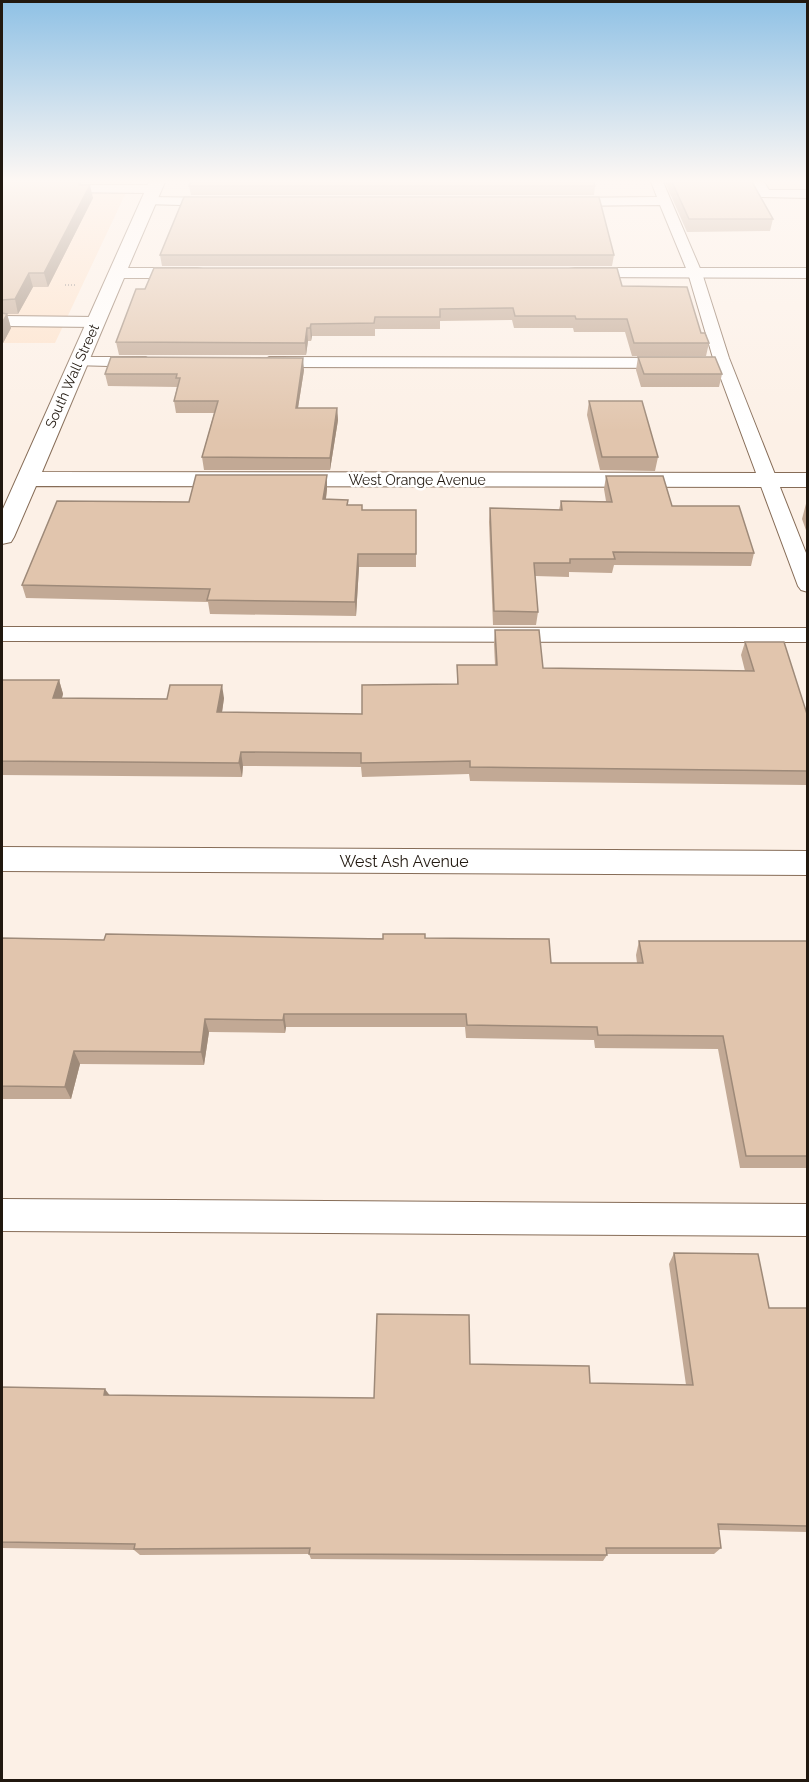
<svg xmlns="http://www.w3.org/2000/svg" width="809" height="1782" font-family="Raleway,sans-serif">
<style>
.built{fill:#fde1c9}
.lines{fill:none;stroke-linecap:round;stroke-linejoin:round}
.service-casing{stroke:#866c57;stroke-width:2}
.minor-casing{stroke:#866c57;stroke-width:2}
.path{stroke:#a49990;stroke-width:2;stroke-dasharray:1 2;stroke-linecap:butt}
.service{fill:#fff;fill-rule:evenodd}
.minor{fill:#fff;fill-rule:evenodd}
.wall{fill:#c2a995}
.shaded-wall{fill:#9e8a79}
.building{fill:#e1c5ad;stroke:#9e8a79;stroke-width:1.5}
.labels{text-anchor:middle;stroke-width:5;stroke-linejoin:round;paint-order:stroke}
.far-street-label{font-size:14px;fill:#21180f;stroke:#fff}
.street-label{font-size:16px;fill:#21180f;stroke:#fff}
</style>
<rect width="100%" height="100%" fill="#fcf0e6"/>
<path class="built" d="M2,182H131L55,343H2Z
M662,182H799L807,196H668Z"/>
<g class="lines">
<g class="service-casing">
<path id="service" d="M651,182H663L702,273L729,358L808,558V592L801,590L798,586L717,368L269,367L261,362L269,357L713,358L688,273L660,205L564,206L558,202L564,198L657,197Z
M752,182H764L769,190H808V198L761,197Z
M53,185H154L160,189L154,193L49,192L47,189L49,186Z
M148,197L219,198L225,202L219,206L143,204L142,201L143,198Z
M2,316L96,317L104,322L96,327L2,326Z
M78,357H146L154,362L146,367L72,365L70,362Z
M2,627L808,628V642L2,641Z
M2,1199L808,1204V1236L2,1231Z"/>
</g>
<g class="minor-casing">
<path id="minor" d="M149,182H165L128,268H197L203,269L206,273L203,277L197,278H124L42,472L808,473V487L36,486L14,537L11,542L2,544V511Z
M575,268H808V278L569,277L566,273L569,269Z
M2,847L808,851V875L2,871Z"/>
</g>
<path class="path" d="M65,285H76"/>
<use href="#service" class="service"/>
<use href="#minor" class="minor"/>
</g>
<path class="wall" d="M2,182H90V183H81V185L93,198L48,287H33L18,314H7L11,328L2,345Z
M665,182H752L773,219L770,231L687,232Z
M189,186H595L594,195H191Z
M160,255H614L612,266H162Z
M622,286L701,333L709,343L706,356H632L625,332H574L573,328H514L512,320L440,321V329H375V336H312L311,341H308L306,355H119L116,342Z
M638,357L722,374L719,387H641L636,370Z
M304,370L298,408H337L338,420L330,470H204L202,457L214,413H176L174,401L177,387L108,386L105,374Z
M589,401L658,457L655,471L600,470L587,415Z
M327,475V489L326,499L348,505L362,510H416V567H359L356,616L210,614L208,602L26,598L22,585L189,502Z
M606,476L672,506L754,553L751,566L614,565L612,573L569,572V577L535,576L538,612L536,625H493L489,522L490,508L559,510L561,501H606L604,489Z
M807,500V533L802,519Z
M495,630L543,668L745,671L741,655L745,642L807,714V785L470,781L469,774L362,777L361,767L243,766L242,777L2,775V680H59L63,694L62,698L167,699L224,698L222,712L362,714L457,684V665H495L494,644Z
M2,938L104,940L425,938L551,963H637L636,955L639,941H807V1168H740L718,1049L595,1048L594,1040L466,1038L465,1027H286L285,1033L209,1032L204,1065L80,1064L71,1099H2Z
M674,1253L769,1308H807V1532L719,1530L721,1548L714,1554H607V1555L603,1561L311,1559L309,1554L140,1555L134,1550L2,1548V1387L110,1395L374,1398L470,1364L590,1383L686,1385L669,1264Z"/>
<path class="shaded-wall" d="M90,185L93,198L48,287L44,273Z
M29,273L33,287L18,314L15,299Z
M7,314L11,328L2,345V323Z
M311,324L312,336L311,341L310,328Z
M307,328L308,341L306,355L305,343Z
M303,358L304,370L296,420V408Z
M337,408L338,420L330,470V458Z
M327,475V489L324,513L323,499Z
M358,554L359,567L356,616L355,602Z
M59,680L63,694L58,711L53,698Z
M222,685L224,698L220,726L217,712Z
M241,752L243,766L242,777L239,763Z
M284,1014L286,1027L285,1033L283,1020Z
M205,1019L209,1032L204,1065L201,1052Z
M74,1051L80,1064L71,1099L65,1087Z
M105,1389L111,1397L104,1395Z"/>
<path class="building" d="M2,182H80L79,185H90L44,273H29L15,299L2,300Z
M191,182H594L595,186H189Z
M672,182H752L773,219H689Z
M184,197H599L614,255H160Z
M154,268H617L622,286L687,287L701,333H705L709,343H634L627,319H576L575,316H515L513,308L440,309V317H375L374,323L311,324L310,328H307L305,343L116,342L136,289H145Z
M2,313L7,314L2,323Z
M111,357L303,358L296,408H337L330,458L202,457L218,401H174L180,378H176L177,374H105Z
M638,357H715L722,374H644Z
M589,401H642L658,457H602Z
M196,475H327L323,499L348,500L347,505H362V510H416V554H358L355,602L207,600L210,589L22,585L57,501L189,502Z
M606,476H663L672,506H739L754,553L613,552L615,559H570V563H534L538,612L494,611L490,508L562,510L561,501L612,502Z
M495,630H539L543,668L754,671L745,642H784L807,714V771L470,767V761L361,763V753L241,752L239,763L2,761V680H59L53,698L167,699L170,685H222L217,712L362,714V685L458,684L457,665H497Z
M106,934L383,939V934H425V938L549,939L551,963H643L639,941H807V1156H746L723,1036L598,1035L597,1027L467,1025L466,1014H284L283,1020L205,1019L201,1052L74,1051L65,1087L2,1086V938L104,940Z
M674,1253L758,1254L769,1308H807V1526L718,1524L721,1548H606L607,1555L309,1554L310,1548L134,1549L135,1544L2,1542V1387L105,1389L104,1395L374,1398L377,1314L469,1315L470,1364L589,1366L590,1383L693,1385Z"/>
<linearGradient id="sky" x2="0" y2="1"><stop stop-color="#8fc1e5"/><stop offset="0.42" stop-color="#fef8f4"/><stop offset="1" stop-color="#fef8f4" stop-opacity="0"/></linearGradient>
<rect width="809" height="431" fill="url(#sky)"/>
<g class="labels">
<g class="far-street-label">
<text transform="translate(72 376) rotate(-66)" y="5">South Wall Street</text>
<text x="417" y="485">West Orange Avenue</text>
</g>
<g class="street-label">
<text x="404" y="867">West Ash Avenue</text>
</g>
</g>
<rect width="809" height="1782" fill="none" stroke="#21180f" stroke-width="6"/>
</svg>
